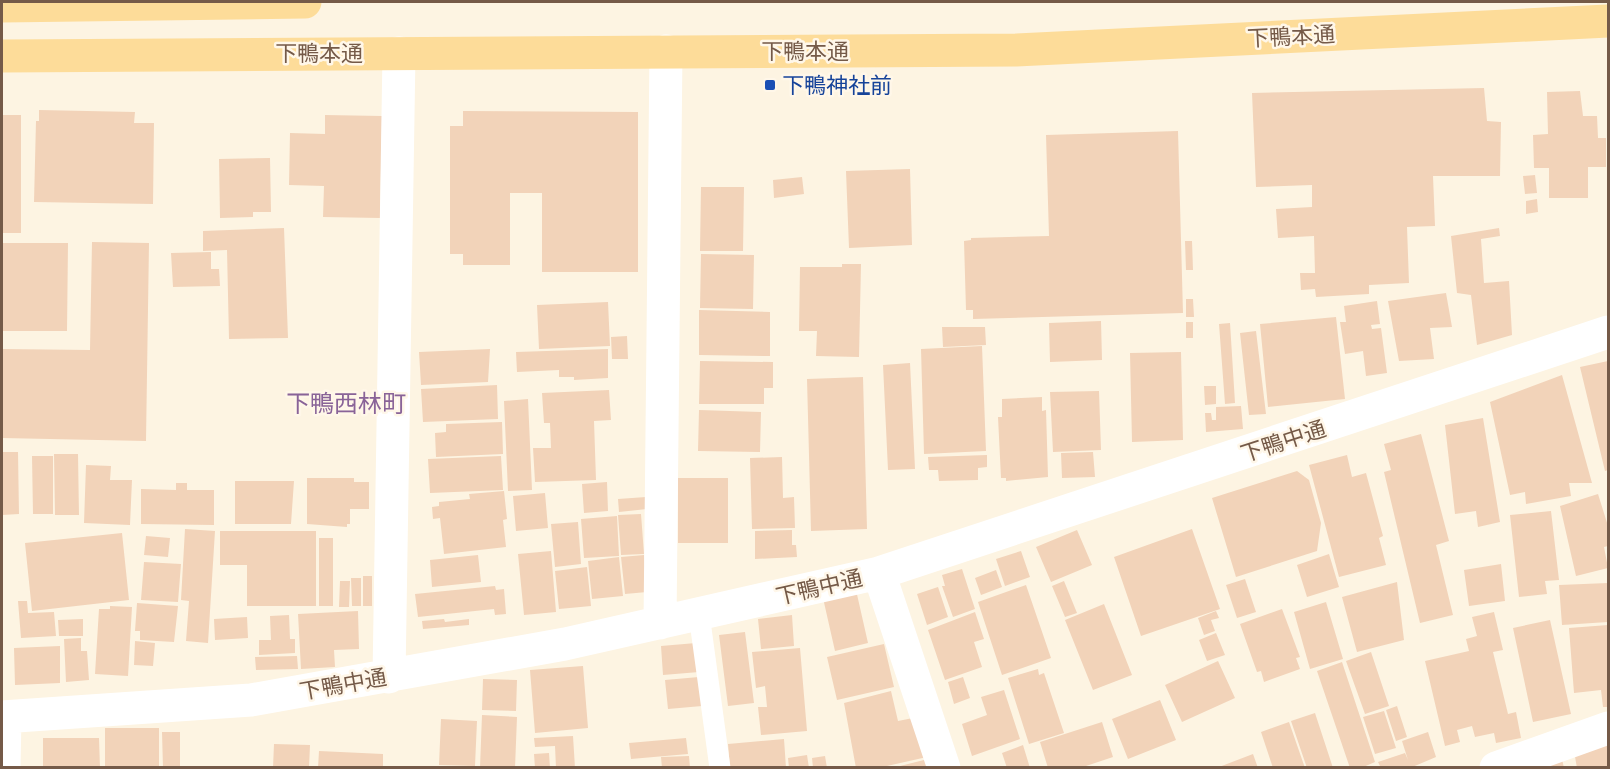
<svg xmlns="http://www.w3.org/2000/svg" width="1610" height="769" font-family="'PT Sans Narrow','Noto Sans JP',sans-serif">
<style>
.building{fill:#f2d3b9}
.lines{fill:none;stroke-linecap:round;stroke-linejoin:round}
.service{stroke:#fff;stroke-width:21}
.minor{stroke:#fff;stroke-width:33}
.primary{stroke:#fddc99;stroke-width:33}
.transit-dot{fill:#1a4fb4;stroke:#fff7e9;stroke-width:2}
.labels{text-anchor:middle;stroke-width:5;stroke-linejoin:round;paint-order:stroke}
.street-label{font-size:22px;fill:#755a48;stroke:#fff7e9}
.transit-label{font-size:22px;fill:#164399;stroke:#fff7e9;text-anchor:start}
.neighbourhood-label{font-size:24px;fill:#896398;stroke:#fff7e9}
</style>
<rect width="100%" height="100%" fill="#fdf4e2"/>
<path class="building" d="M1484,88L1487,121L1501,122L1500,176H1433L1435,226L1407,227L1409,283L1369,285V294L1316,297L1315,289L1301,290L1300,273H1315L1314,236L1278,238L1276,209L1312,207V185L1256,187L1252,93Z
M1580,91L1583,116H1597L1598,138H1606V167H1588V198H1549V168H1534L1533,135L1548,134L1547,92Z
M39,110L135,112L134,123H154L153,204L34,202L36,121H39Z
M463,111L638,112V272H542V193H510V265H463V254H450V126H463Z
M2,115H21V233H2Z
M325,115L382,116L380,218L323,217L324,186L289,185L290,133L325,134Z
M1178,131L1183,313L973,319V310H966L964,241L971,240V238L1049,236L1046,135Z
M270,158L271,212H253V217L220,218L219,159Z
M910,169L912,245L849,248L846,171Z
M1535,175L1537,193L1525,194L1523,176Z
M802,177L804,194L774,198L773,180Z
M701,187H744L743,251H700Z
M1537,199L1538,212L1526,214V201Z
M284,228L288,338L229,339L227,250L203,251V231Z
M1499,228L1500,236L1481,239L1484,283L1509,281L1512,335L1477,345L1471,295L1457,293L1451,236Z
M1185,241H1192L1193,270H1186Z
M92,242L149,243L146,441L2,438V349L90,350Z
M2,243H68L67,331H2Z
M211,252V269H219L220,286L173,287L171,253Z
M701,254L754,255L753,309L700,308Z
M842,264H861L859,357L816,356L817,331H799L800,267H842Z
M1446,293L1452,327L1430,328L1434,359L1399,361L1388,301Z
M1186,299H1193L1194,317H1186Z
M1377,301L1380,324L1371,325L1372,329L1381,328L1387,373L1366,376L1363,351L1345,354L1340,322H1346L1344,306Z
M608,302L610,346L539,349L537,305Z
M699,310L770,312V356L699,355Z
M1336,317L1345,399L1268,407L1260,324Z
M1101,321L1102,360L1050,362L1049,323Z
M1186,322H1193V338H1186Z
M1230,323L1235,403L1225,404L1219,324Z
M942,327H985L986,345L943,347Z
M1256,331L1266,414L1249,415L1240,333Z
M627,336L628,359H612L611,337Z
M982,346L986,451L924,454L921,349Z
M490,349L488,382L421,385L419,352Z
M608,349V378L574,380V377H559V370L517,372L516,352Z
M1181,352L1183,440L1132,442L1130,353Z
M700,361L773,362V388H764V404H699Z
M1608,361V470L1605,471L1580,367Z
M910,363L915,469L888,470L883,365Z
M1562,375L1592,483H1569L1571,496L1526,504L1525,492L1510,495L1490,402Z
M863,377L867,529L811,531L807,379Z
M497,385L498,419L423,422L421,389Z
M1204,386H1216V404L1205,405Z
M609,390L611,420L594,421L596,480L535,482L533,448H551L550,423H544L542,393Z
M1099,391L1101,450L1053,452L1050,392Z
M1042,397V411L1046,410L1048,477L1006,481V478H1001L998,417H1002V399Z
M528,399L532,490L508,491L504,401Z
M1241,406L1243,429L1206,432L1205,413H1211L1212,420H1216V407Z
M699,410L761,412L760,452L698,451Z
M1483,418L1500,522L1478,527L1476,511L1455,514L1445,425Z
M502,422L503,454L436,457L435,433L446,432V424Z
M1421,434L1449,541L1436,545L1453,615L1420,623L1384,472L1391,470L1384,444Z
M2,452H18L19,514L2,515Z
M1093,452L1095,477L1062,478L1061,453Z
M54,454H78L79,515H55Z
M987,455V467L978,468V480L939,481L938,470H929L928,457Z
M1347,455L1352,477L1366,473L1383,536L1379,538L1386,565L1339,577L1309,465Z
M32,456H53V514H33Z
M501,456L503,490L430,493L428,459Z
M782,457L783,498L794,497L795,528L752,529L750,458Z
M86,465L111,466L110,480H132L130,525L84,523Z
M1297,471L1309,480L1321,523L1317,551L1236,577L1212,498Z
M307,478H354V482H369V509H350V524H347V527L307,524Z
M678,478H728V543H678Z
M235,481H294L291,524H235Z
M607,482L608,511L584,513L582,484Z
M176,483H187V490H214V525L141,524V489L176,490Z
M504,491L507,519L503,520L506,547L444,554L440,518L433,519L432,507L439,506V502L470,499L469,494Z
M545,493L548,528L516,531L513,496Z
M1598,494L1608,526V546L1604,547L1608,568L1576,576L1560,506Z
M646,497L647,509L619,512L618,499Z
M1551,511L1559,580L1545,581L1547,594L1519,597L1510,515Z
M641,514L644,554L621,555L618,515Z
M617,516L619,556L584,558L581,519Z
M578,522L581,564L555,567L551,524Z
M185,529L215,531L208,643L186,641L189,601L181,600Z
M1192,529L1220,609L1141,636L1114,557Z
M792,530V545H796L797,557L755,559V531Z
M1077,530L1092,565L1051,582L1036,547Z
M220,531H316V606H247V565H220Z
M122,533L129,600L32,611L25,543Z
M146,536L170,538L168,557L144,555Z
M319,538H333V606H319Z
M551,551L556,612L524,615L518,554Z
M1021,551L1030,577L1005,586L996,559Z
M1329,554L1339,587L1307,597L1297,565Z
M478,555L481,582L432,587L430,560Z
M644,555L647,592L625,594L621,557Z
M619,557L623,596L592,599L588,561Z
M144,562L181,564L178,602L141,600Z
M1501,564L1505,601L1469,606L1464,570Z
M587,567L591,606L559,609L555,571Z
M962,569L975,609L953,617L942,586H945L942,575Z
M996,570L1002,587L981,595L975,578Z
M363,576H372V606H363Z
M351,578H361V606H352Z
M1245,579L1256,612L1237,618L1226,585Z
M340,581H350L349,607H339Z
M1064,581L1077,613L1065,617L1052,586Z
M1397,582L1404,640L1357,652L1342,597Z
M1608,583V622L1562,625L1559,585Z
M1026,585L1051,658L1002,675L978,602Z
M495,586L496,590L504,589L506,614L495,615L494,609L418,617L415,594Z
M938,587L948,617L927,625L917,594Z
M856,590L868,643L835,651L823,598Z
M18,601H27L28,613L54,612L56,636L21,638Z
M1326,602L1343,659L1310,669L1294,612Z
M137,603L178,606L174,642L140,640V631H135Z
M1104,604L1132,675L1093,690L1065,620Z
M110,606L132,607L128,676L95,674L99,609H110Z
M1282,609L1300,657L1296,658L1300,669L1264,682L1261,671L1257,672L1240,624Z
M358,611L359,649L334,650L335,667L301,669L298,614Z
M1216,611L1219,618L1211,620L1215,631L1204,635L1198,618Z
M975,612L984,639L974,642L982,667L945,680L928,630Z
M1494,612L1503,650L1493,652L1508,714L1516,712L1521,738L1496,743L1494,733L1475,737L1472,726L1457,730L1460,742L1445,746L1425,661L1469,651L1466,639L1477,636L1472,617Z
M289,615L290,639H295V653L259,655V640H271L270,616Z
M792,615L794,646L761,649L758,619Z
M247,617L248,638L215,640L214,619Z
M83,619V636H59L58,620Z
M444,619L445,622L469,619V625L423,629L422,621Z
M1550,620L1571,714L1533,722L1513,628Z
M1608,625V707H1603L1601,690L1574,693L1569,628Z
M745,632L754,703L728,706L719,635Z
M1216,633L1225,655L1207,661L1199,640Z
M81,638V651H87L89,680L66,682L64,639Z
M135,641L155,643L153,666L134,665Z
M696,643L699,672L663,675L661,646Z
M884,644L894,687L837,700L827,657Z
M60,646V683L15,685L14,648Z
M800,648L807,731L761,735L758,707H767L765,686L756,688L752,652Z
M1371,652L1389,706L1365,714L1346,661Z
M297,656L298,669L256,670L255,657Z
M1218,661L1235,698L1182,722L1165,685Z
M1342,662L1375,762L1361,768H1350L1317,671Z
M583,666L588,728L535,733L530,670Z
M1038,669L1039,675L1044,673L1064,733L1029,744L1008,678Z
M699,677L702,706L668,709L665,680Z
M963,677L970,698L954,704L948,682Z
M483,679L517,680L516,711L482,710Z
M1004,690L1020,739L972,756L962,724L987,715L981,697Z
M891,691L898,721L918,717L927,757L878,768H856L844,703Z
M1160,700L1176,740L1128,759L1112,719Z
M1397,706L1407,737L1396,741L1386,710Z
M1384,711L1396,748L1375,754L1363,717Z
M1315,713L1333,768H1307L1291,721Z
M482,715L517,717L515,768H480Z
M441,719L477,721L475,766L439,765Z
M1102,722L1113,757L1080,768H1048L1040,742Z
M1289,722L1305,768H1273L1261,732Z
M105,728H159V767L105,768Z
M162,732H180V768H163Z
M1428,732L1436,757L1410,768H1381L1378,762L1405,753L1408,760L1402,741Z
M573,736L575,768H556L555,746L535,747L534,738Z
M43,738H99L100,768H43Z
M686,738L688,754L631,759L629,743Z
M784,739L786,768H730L728,744Z
M1608,741V768H1577L1574,751Z
M274,744L310,745L309,768H273Z
M1023,745L1030,768H1007L1002,753Z
M319,751L383,754V768H318Z
M549,753L550,768H535L534,754Z
M1253,754L1258,768H1219V767Z
M807,755L809,768H789L788,758Z
M689,756L690,768H662L661,757Z
M825,756L827,768H813L812,758Z
M928,759L930,768H896V767Z
M1562,759L1564,768H1523Z"/>
<g class="lines">
<path class="service" d="M699,614L720,768"/>
<path class="minor" d="M879,573L944,768
M660,623L666,51
M389,677L399,53
M2,717L251,700L565,644L879,573L1608,332
M4,768L5,717
M1496,768L1608,728"/>
<path class="primary" d="M2,6L305,2
M2,56L1016,50L1608,21"/>
</g>
<rect class="transit-dot" x="764" y="79" width="12" height="12" rx="3"/>
<g class="labels">
<g class="street-label">
<text transform="translate(1291 36) rotate(-3)" y="8">下鴨本通</text>
<text x="805" y="59">下鴨本通</text>
<text x="319" y="61">下鴨本通</text>
<text transform="translate(1283 441) rotate(-18)" y="8">下鴨中通</text>
<text transform="translate(819 587) rotate(-13)" y="8">下鴨中通</text>
<text transform="translate(343 684) rotate(-10)" y="8">下鴨中通</text>
</g>
<g class="transit-label">
<text x="782" y="93">下鴨神社前</text>
</g>
<g class="neighbourhood-label">
<text x="346" y="412">下鴨西林町</text>
</g>
</g>
<rect width="1610" height="769" fill="none" stroke="#755a48" stroke-width="6"/>
</svg>
